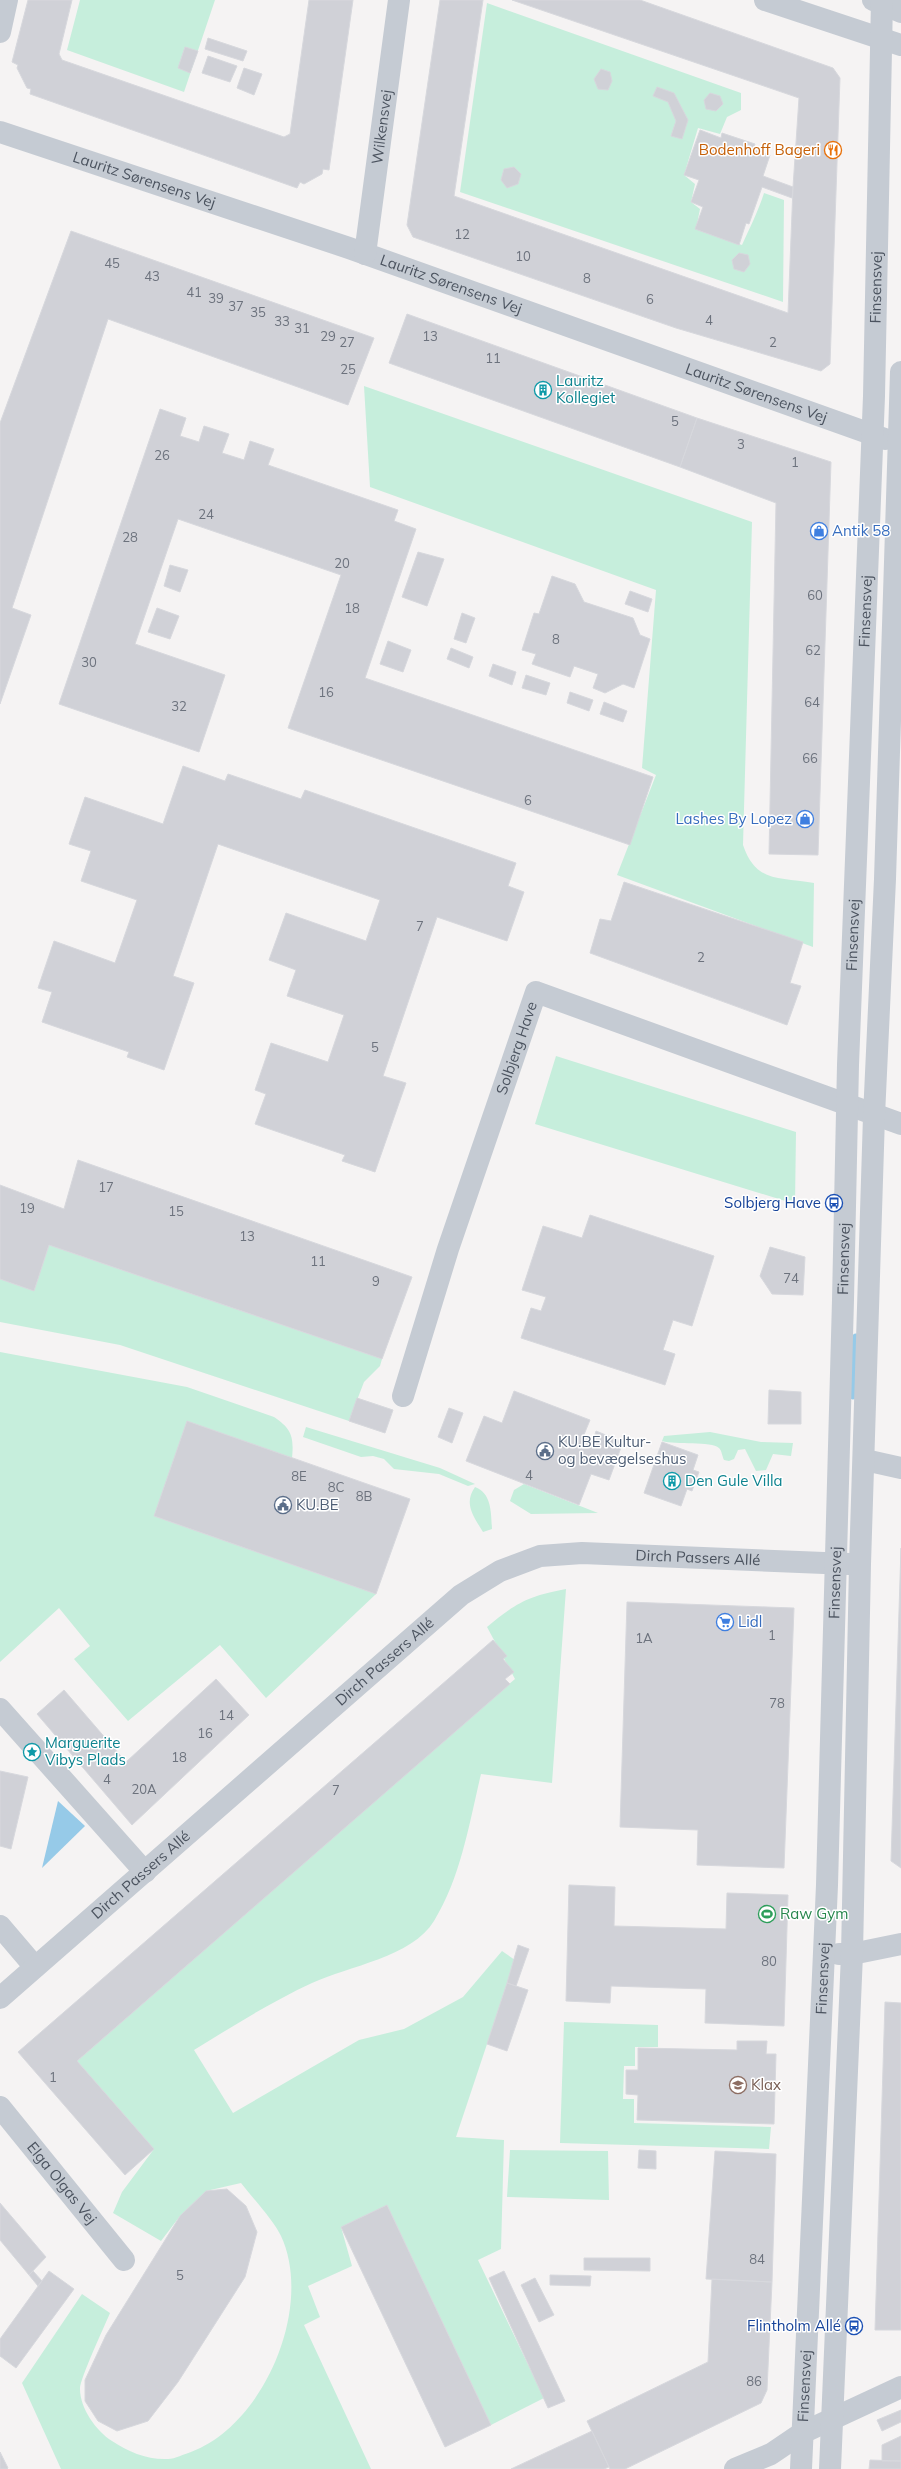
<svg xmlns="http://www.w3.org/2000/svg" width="901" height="2469" font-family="Mulish,sans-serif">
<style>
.green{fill:#c6eedc}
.water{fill:#96cae8}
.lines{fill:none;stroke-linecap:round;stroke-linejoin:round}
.stream{stroke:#96cae8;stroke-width:9}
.building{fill:#d0d1d7;stroke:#d7d8dd}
.minor{stroke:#c5cbd3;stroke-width:22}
.labels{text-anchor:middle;stroke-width:3;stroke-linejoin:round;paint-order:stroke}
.number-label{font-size:13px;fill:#6c727d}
.street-label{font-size:15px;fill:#4b535f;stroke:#fff}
.food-label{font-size:15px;fill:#c56008;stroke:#fff;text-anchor:end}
.culture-label{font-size:15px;fill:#0d838f;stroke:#fff;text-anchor:start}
.shop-label{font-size:15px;fill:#366cbe;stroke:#fff;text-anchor:start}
.transit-label{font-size:15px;fill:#164399;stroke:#fff;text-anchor:end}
.service-label{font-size:15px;fill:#4e5e75;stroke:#fff;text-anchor:start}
.leisure-label{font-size:15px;fill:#27864d;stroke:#fff;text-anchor:start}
.education-label{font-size:15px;fill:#785e54;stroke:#fff;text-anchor:start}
</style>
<rect width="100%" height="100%" fill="#f5f3f3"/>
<path class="green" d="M80,0H215L184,92L67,50Z
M487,3L741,93V110L727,117L720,134L698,128L684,175L695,184L691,202L700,209L696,229L742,245C750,227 758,212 764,193L784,200L783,302L460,192Z
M364,386L752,522L743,845C756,883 778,877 814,883L813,947L617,875L656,775L642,768L656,590L370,487Z
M556,1056L796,1132L795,1204L535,1124Z
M49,1245L382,1359L380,1366L364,1382L349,1421L120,1345L0,1322V1279L34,1291Z
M0,1352L187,1387L274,1417C292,1429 294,1437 292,1458L187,1422L154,1516L376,1594L266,1698L220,1645L128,1721L74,1659L90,1646L59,1608L0,1662Z
M306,1427L440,1468L475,1484L468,1486L439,1474L394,1469L384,1459L373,1456L361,1457L303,1437Z
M710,1432L761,1442L793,1443L791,1456L773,1454L766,1470L756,1471L745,1449L738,1450L734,1459L729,1461L724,1460C722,1456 722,1451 719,1448C711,1441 676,1445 662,1441L664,1436Z
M524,1484L598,1513L531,1514L510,1501L514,1490Z
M475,1487C492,1493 491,1514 492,1529L483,1532C474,1517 463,1504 475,1487Z
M566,1589L552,1783L481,1774C469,1824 461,1877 434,1921C412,1957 349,1966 312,1983C271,2002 233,2026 194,2050L233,2113L359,2040L404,2029L463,1997L502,1951L515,1960L456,2137L504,2140L501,2249L478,2260L544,2398L491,2425L387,2205L341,2227L352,2266L308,2286L320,2317L304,2325L371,2469H61L22,2383L82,2294L110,2313C105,2325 79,2381 80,2389C80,2408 96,2431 112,2441C129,2452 147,2460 168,2459C175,2459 184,2454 191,2452C264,2425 314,2307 281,2236C274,2221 252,2197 241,2183L206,2191L180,2216L161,2241L113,2213L122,2192L154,2149L77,2061L515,1679L487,1627C516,1603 528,1596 566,1589Z
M564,2022L658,2025V2047H635V2066H624L623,2099H634V2123L771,2127L769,2149L560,2143Z
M510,2150L608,2151L609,2200L507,2197Z"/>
<path class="water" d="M58,1801L85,1826L42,1868Z"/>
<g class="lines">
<path class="stream" d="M853,1395L856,1338"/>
</g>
<path class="building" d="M28,0H72L59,54L62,60L284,137L290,134L309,0H353L329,170L323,169L322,174L304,184L300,182L297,188L30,94L31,89L27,88L17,68L18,65L12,62Z
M440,0H483L454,196L788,313L793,187L799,98L512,0H640L833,68L840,78L830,364L821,371L676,328L413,237L407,225Z
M208,38L247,51L243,61L205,49Z
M185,47L198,51L190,73L178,68Z
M208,56L237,66L230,82L202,73Z
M244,68L262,74L254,95L237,88Z
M601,69L610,72L612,81L608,90L598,89L594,79Z
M657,87L674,93L688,120L682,139L671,136L676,121L668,102L653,96Z
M710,93L720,96L723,104L716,111L706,109L704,100Z
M700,130L721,138L722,133L755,144L753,149L770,155L763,176L793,187L792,198L762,187L749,224L746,223L739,245L695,229L703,207L691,202L699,180L684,175Z
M514,167L521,174L518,184L507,188L501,180L504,169Z
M71,231L374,338L348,405L108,319L12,608L31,615L0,704V423Z
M739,253L748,255L750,264L744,272L734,269L732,260Z
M407,314L697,418L680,467L389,363Z
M160,409L186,418L180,436L199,442L204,426L229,434L222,453L244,460L250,441L274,449L268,465L398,510L394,521L416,529L365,678L653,777L630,845L288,728L341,575L178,519L135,644L225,675L199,752L59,704Z
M697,418L831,462L818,855L769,854L776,503L680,467Z
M418,552L444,559L427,606L402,597Z
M170,565L188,570L180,592L164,586Z
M552,576L575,584L584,602L633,618L640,635L650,639L634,688L623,684L605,693L593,688L598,674L574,666L570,677L532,664L536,654L522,650L534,613L539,614Z
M630,591L652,599L648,612L625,604Z
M157,608L179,616L170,639L148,632Z
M462,613L475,618L466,643L454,639Z
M388,641L411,650L403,672L380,664Z
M451,648L473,657L469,668L447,659Z
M493,664L516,672L512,685L489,676Z
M526,675L550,683L546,695L522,688Z
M570,692L593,700L589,711L567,703Z
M604,702L627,711L623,722L600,714Z
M183,766L225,781L228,774L301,799L305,790L516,863L508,886L524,892L507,941L437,917L383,1076L406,1083L375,1172L342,1161L345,1155L255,1124L266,1094L255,1090L271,1043L328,1062L344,1015L287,996L296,970L269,960L286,913L366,941L380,900L218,844L173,976L194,983L164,1070L127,1057L129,1052L42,1022L52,992L38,988L54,941L115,963L137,900L81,881L91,851L69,844L85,797L163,824Z
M624,882L803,942L790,983L801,986L787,1025L590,953L600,919L611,921Z
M78,1160L412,1277L382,1359L49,1245L34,1291L0,1279V1185L64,1209Z
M590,1215L714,1256L692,1326L673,1320L663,1350L675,1354L665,1385L521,1338L531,1308L541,1311L546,1297L522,1290L543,1226L582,1238Z
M770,1247L805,1257L803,1295L772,1294L760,1276Z
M769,1390L801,1392V1424H768Z
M514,1391L590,1420L583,1437L593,1441L596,1431L623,1442L609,1480L591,1474L579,1505L466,1461L484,1416L502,1423Z
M357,1398L393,1410L385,1433L349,1421Z
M449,1408L463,1413L452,1443L438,1437Z
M187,1421L410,1499L376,1594L154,1516Z
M662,1442L698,1455L693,1470L699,1472L692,1491L687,1489L681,1506L644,1493Z
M901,1548V1868L891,1861Z
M627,1602L794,1608L784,1868L697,1865L698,1830L620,1827Z
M493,1640L507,1656L503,1659L514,1672L505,1679L510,1684L77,2061L154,2149L125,2175L18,2052Z
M216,1679L249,1715L132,1825L37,1714L64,1690L126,1762Z
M0,1771L28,1777L11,1849L0,1846Z
M569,1885L615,1887L614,1926L726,1929L727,1893L788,1895L784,2026L705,2023L706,1989L611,1986L610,2003L566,2001Z
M518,1945L529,1949L516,1986L507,1983Z
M507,1983L528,1990L507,2051L487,2044Z
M885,2002L901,2003V2330H875Z
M737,2041H767L766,2054H776L774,2124L637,2120L638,2095L626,2094V2070H638V2048L737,2050Z
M639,2150L656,2151V2169L638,2168Z
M715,2151L776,2154L772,2282L706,2279Z
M227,2189L246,2206L257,2232L245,2277L178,2382L148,2421L117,2431L98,2421L85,2401V2380L106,2335L180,2216L206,2191Z
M0,2203L46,2257L29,2275L0,2240Z
M387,2205L491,2425L445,2447L341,2227Z
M584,2258H650V2271L584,2270Z
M33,2271L42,2281L38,2286L29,2275Z
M49,2271L74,2289L16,2368L0,2356V2339Z
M504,2271L565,2401L548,2408L489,2278Z
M550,2275L591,2276L590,2286L550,2285Z
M535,2278L554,2315L539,2322L521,2285Z
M712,2279L772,2282L767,2390L761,2403L625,2469H610L587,2421L708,2362Z
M901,2410V2422L882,2431L877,2420Z
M592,2431L609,2467L604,2469H511Z
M901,2436V2461H882V2445Z
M0,2452L8,2468L7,2469H0Z
M870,2460L901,2461V2469H869Z"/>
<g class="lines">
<g class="minor">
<path d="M765,0L901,45"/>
<path d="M873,0L901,12"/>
<path d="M0,32L7,0"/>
<path id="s1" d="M0,132L349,248L885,439"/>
<path id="s2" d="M365,254L399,0"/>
<path id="s3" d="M403,1396L448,1249L536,992L901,1124"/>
<path d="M865,1460L901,1468"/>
<path d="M0,1709L145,1872"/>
<path d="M0,1926L35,1967"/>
<path d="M839,1954H852L901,1944"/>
<path id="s4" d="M0,1998L461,1595L500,1571L540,1556L582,1553L849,1564"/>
<path id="s5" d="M0,2107L124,2260"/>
<path d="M735,2469L771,2454L802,2433L901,2387"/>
<path id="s6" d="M801,2469L827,1885L843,1300L848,1065L874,396L882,0"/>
<path d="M830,2469L852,1954L860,1564L874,1116L885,879L901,372"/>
</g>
</g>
<defs>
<g id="restaurant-ring" transform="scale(0.9)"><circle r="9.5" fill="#fff" stroke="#e8710a" stroke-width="1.5"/><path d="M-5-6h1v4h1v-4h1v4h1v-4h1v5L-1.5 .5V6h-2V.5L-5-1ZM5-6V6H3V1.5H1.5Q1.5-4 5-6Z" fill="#e8710a"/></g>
<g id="building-ring" transform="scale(0.9)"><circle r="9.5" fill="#fff" stroke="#0f9aa8" stroke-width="1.5"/><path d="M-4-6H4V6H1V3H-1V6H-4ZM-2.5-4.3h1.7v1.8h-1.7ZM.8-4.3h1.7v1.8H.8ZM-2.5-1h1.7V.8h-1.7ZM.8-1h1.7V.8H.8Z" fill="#0f9aa8"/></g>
<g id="shop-ring" transform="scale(0.9)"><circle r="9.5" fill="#fff" stroke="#3f7fe0" stroke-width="1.5"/><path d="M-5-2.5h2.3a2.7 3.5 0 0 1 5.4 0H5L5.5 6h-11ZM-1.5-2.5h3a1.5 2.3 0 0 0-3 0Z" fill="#3f7fe0"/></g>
<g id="bus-ring" transform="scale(0.9)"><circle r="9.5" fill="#fff" stroke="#1a4fb4" stroke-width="1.5"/><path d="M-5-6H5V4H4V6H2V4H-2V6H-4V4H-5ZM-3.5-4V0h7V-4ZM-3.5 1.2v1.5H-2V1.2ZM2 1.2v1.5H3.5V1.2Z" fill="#1a4fb4"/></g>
<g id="civic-ring" transform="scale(0.9)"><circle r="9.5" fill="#fff" stroke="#5c6f8a" stroke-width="1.5"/><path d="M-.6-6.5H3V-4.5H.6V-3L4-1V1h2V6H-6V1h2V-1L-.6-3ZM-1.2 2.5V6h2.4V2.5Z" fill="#5c6f8a"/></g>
<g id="supermarket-ring" transform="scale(0.9)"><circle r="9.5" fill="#fff" stroke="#3f7fe0" stroke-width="1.5"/><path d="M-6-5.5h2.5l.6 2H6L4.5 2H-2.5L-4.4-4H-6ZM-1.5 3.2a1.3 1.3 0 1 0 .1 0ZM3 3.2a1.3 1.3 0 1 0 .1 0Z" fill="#3f7fe0"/></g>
<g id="sight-ring" transform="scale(0.9)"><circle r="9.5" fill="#fff" stroke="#0f9aa8" stroke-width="1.5"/><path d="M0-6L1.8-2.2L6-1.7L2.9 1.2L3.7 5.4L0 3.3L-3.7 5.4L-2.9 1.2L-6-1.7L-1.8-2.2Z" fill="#0f9aa8"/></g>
<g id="stadium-ring" transform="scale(0.9)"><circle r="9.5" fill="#fff" stroke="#2e9e5b" stroke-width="1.5"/><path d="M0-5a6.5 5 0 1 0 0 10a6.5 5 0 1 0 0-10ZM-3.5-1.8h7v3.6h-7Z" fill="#2e9e5b"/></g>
<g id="school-ring" transform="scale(0.9)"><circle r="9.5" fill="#fff" stroke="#8d6e63" stroke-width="1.5"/><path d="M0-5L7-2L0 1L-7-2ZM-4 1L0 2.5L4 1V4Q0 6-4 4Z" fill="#8d6e63"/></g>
</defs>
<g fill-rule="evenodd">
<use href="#restaurant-ring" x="833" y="150"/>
<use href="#building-ring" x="543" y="390"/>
<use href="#shop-ring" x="819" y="531"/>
<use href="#shop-ring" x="805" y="819"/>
<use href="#bus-ring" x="834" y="1203"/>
<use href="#civic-ring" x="545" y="1451"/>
<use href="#building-ring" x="672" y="1481"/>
<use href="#civic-ring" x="283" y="1505"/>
<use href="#supermarket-ring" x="725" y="1622"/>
<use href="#sight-ring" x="32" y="1752"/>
<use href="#stadium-ring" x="767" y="1914"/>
<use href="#school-ring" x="738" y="2085"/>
<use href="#bus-ring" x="854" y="2326"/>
</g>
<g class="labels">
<g class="number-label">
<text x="462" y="239">12</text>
<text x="523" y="261">10</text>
<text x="112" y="268">45</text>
<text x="152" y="281">43</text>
<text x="587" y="283">8</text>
<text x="194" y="297">41</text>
<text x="216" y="303">39</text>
<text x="650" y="304">6</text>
<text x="236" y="311">37</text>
<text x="258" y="317">35</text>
<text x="709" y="325">4</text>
<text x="282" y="326">33</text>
<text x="302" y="333">31</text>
<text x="328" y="341">29</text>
<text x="430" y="341">13</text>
<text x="347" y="347">27</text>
<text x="773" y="347">2</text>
<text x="493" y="363">11</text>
<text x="348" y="374">25</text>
<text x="675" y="426">5</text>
<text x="741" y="449">3</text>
<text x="162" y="460">26</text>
<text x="795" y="467">1</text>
<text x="206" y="519">24</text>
<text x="130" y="542">28</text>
<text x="342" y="568">20</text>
<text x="815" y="600">60</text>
<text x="352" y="613">18</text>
<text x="556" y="644">8</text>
<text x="813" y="655">62</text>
<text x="89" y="667">30</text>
<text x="326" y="697">16</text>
<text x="812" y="707">64</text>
<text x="179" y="711">32</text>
<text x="810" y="763">66</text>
<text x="528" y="805">6</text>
<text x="420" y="931">7</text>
<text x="701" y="962">2</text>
<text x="375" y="1052">5</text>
<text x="106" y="1192">17</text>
<text x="27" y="1213">19</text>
<text x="176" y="1216">15</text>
<text x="247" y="1241">13</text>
<text x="318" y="1266">11</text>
<text x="791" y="1283">74</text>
<text x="376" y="1286">9</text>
<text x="529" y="1480">4</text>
<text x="299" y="1481">8E</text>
<text x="336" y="1492">8C</text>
<text x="364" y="1501">8B</text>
<text x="772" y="1640">1</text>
<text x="644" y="1643">1A</text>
<text x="777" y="1708">78</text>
<text x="226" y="1720">14</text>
<text x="205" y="1738">16</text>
<text x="179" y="1762">18</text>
<text x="107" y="1784">4</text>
<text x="144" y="1794">20A</text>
<text x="336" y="1795">7</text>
<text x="769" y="1966">80</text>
<text x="53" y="2082">1</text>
<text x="757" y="2264">84</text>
<text x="180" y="2280">5</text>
<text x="754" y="2386">86</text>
</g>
<g class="street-label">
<text dy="5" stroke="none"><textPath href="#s2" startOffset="128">Wilkensvej</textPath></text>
<text dy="5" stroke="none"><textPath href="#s1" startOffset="152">Lauritz Sørensens Vej</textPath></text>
<text dy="5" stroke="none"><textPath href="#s1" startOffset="476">Lauritz Sørensens Vej</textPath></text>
<text dy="5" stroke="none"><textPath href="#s6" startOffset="2183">Finsensvej</textPath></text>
<text dy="5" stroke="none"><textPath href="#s1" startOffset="800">Lauritz Sørensens Vej</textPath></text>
<text dy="5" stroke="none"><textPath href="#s6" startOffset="1859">Finsensvej</textPath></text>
<text dy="5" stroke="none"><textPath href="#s6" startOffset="1535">Finsensvej</textPath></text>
<text dy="5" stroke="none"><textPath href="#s3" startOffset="366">Solbjerg Have</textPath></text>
<text dy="5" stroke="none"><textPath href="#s6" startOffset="1211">Finsensvej</textPath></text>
<text dy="5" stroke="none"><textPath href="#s4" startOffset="859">Dirch Passers Allé</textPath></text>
<text dy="5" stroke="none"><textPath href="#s6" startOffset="887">Finsensvej</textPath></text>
<text dy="5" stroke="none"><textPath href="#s4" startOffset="511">Dirch Passers Allé</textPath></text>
<text dy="5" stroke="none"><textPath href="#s4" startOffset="187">Dirch Passers Allé</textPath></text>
<text dy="5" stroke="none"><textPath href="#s6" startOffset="491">Finsensvej</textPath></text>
<text dy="5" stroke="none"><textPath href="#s5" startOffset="98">Elga Olgas Vej</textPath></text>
<text dy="5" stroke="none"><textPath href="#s6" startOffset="83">Finsensvej</textPath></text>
</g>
<g class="food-label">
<text x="820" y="155">Bodenhoff Bageri</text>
</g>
<g class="culture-label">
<text x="556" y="386">Lauritz<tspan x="556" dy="17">Kollegiet</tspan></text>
<text x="685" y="1486">Den Gule Villa</text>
<text x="45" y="1748">Marguerite<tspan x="45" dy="17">Vibys Plads</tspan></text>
</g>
<g class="shop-label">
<text x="832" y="536">Antik 58</text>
<text x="792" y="824" text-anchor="end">Lashes By Lopez</text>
<text x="738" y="1627">Lidl</text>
</g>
<g class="transit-label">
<text x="821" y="1208">Solbjerg Have</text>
<text x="841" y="2331">Flintholm Allé</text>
</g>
<g class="service-label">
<text x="558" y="1447">KU.BE Kultur-<tspan x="558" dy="17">og bevægelseshus</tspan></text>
<text x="296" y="1510">KU.BE</text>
</g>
<g class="leisure-label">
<text x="780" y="1919">Raw Gym</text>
</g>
<g class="education-label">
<text x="751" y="2090">Klax</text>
</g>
</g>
</svg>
